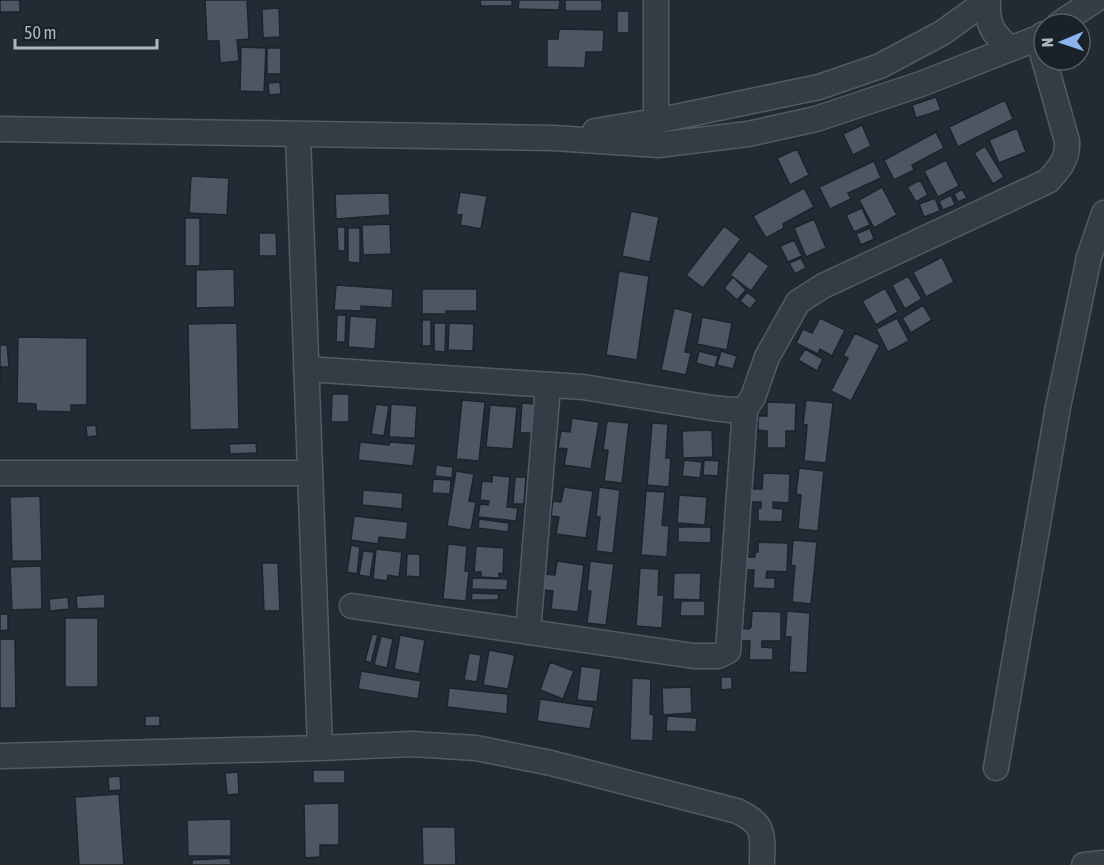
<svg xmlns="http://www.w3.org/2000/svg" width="1104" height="865" font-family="'Asap Condensed',sans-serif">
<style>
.building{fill:#4d5763;stroke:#1c232b;stroke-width:1.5}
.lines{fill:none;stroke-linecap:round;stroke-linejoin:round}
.minor-casing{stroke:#525a63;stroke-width:27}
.minor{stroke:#353c45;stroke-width:24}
</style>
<rect width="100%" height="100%" fill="#222b34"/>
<path class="building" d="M0,0H20V12H0Z
M205,0H247L249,39L237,40L239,61L220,63L219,41H207Z
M480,0H512V6H481Z
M519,0H560L559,10L518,9Z
M565,0H602V11H565Z
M279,8L280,37L263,38L262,9Z
M617,11H629V33H617Z
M559,29L604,30L603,52H586L585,68L547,67V39H558Z
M241,47L266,48L264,92L240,91Z
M267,48H281V74H267Z
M280,82L281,94L269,95L268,83Z
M936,97L941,110L916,118L912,105Z
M1005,100L1013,119L958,147L949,127Z
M862,125L871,146L853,155L843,134Z
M1017,128L1026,152L999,163L989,140Z
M936,132L944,148L912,165L914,170L894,180L884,160Z
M985,146L1004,177L993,184L974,153Z
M797,149L809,175L790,185L777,158Z
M946,160L959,186L938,197L924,171Z
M874,161L881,178L848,193L851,199L830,209L819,187Z
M191,176L229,178L227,215L189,213Z
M920,180L928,195L916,202L907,187Z
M882,187L897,215L874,228L859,200Z
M804,188L814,207L783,224L784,228L766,238L753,216Z
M962,189L967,198L958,202L954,194Z
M460,192L487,196L481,229L460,225L462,215L456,214Z
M389,193L390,215L336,219L335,194Z
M951,195L955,205L943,210L939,201Z
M935,198L940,211L924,217L919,204Z
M862,208L870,225L854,232L846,215Z
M631,211L659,217L650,262L622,256Z
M185,218H200V266H185Z
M814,219L826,248L806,257L794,228Z
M390,224L391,254L363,255L362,225Z
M724,226L741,239L703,288L686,275Z
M337,227H345V251H338Z
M348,228H360V263L348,262Z
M870,228L874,239L861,245L856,234Z
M259,233H276L277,256H259Z
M794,240L802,256L788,262L780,246Z
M749,251L769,266L751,291L730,275Z
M942,257L954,282L926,297L913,272Z
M801,258L806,268L795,274L789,263Z
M234,269L235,307L196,308V270Z
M619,271L649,276L637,360L606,355Z
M908,276L922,299L905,309L892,285Z
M733,277L746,290L737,300L724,288Z
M336,285L393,289L392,308L361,306V311L334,310Z
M885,288L898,312L876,325L862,301Z
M422,289H477V311H446V314H422Z
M747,292L757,300L750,309L740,301Z
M923,305L932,320L911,333L902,318Z
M674,308L693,313L685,352L691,353L686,375L661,370Z
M337,315H346L345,342H336Z
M350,316L377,318L375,349L348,347Z
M702,317L732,323L727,350L697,344Z
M820,318L845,330L832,356L820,349L818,354L796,343L803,329L812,333Z
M897,318L909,341L888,352L876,329Z
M422,320H431V346H422Z
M237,323L239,429L190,430L188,324Z
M434,323H446L445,352L434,351Z
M449,323L474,324L473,351L448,350Z
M855,333L880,345L851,401L831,391L848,358L843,356Z
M18,337L87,338V405H71V412L36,411V404L17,403Z
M0,345H7L9,367H0L2,383H0Z
M805,349L823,359L817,371L798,360Z
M699,351L718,356L715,368L696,363Z
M721,351L737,356L733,369L717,365Z
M332,394H349V422H331Z
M462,400L485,402L479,461L456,459Z
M806,400L833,403L826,463L804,461L807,425L803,424Z
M767,402L796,403L795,431H786V448H767V431L758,430V416H767Z
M522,403L534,404L532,433H520Z
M376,404L389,406L384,436L371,434Z
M391,404L417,406L415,438L389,437Z
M490,405L517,407L513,449L486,447Z
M572,418L599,422L591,469L564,465L567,449L558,448L561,431L570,432Z
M607,421L629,423L622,483L604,481L608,450H603Z
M652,423L668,424L666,458H671L669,487L647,485Z
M96,425L97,436L87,437L86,426Z
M712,430L713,457L683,458L682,431Z
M360,442L389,445L390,442L416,444L413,466L358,460Z
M256,443L257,453L230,454L229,444Z
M684,460L702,462L700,478L682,476Z
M704,460L719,461L718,476L703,475Z
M436,465L453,467L452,478L435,476Z
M799,468L824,471L818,531L798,529L801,495L796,494Z
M456,471L474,474L469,501L476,502L471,530L447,526Z
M763,473L790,474L789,503L773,502V508L783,509L782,522L758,521V508H761V502H751V489H762Z
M492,475L510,477L507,507L518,508L516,521L478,517L480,504L488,505L489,501L480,500L482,481L492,482Z
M515,477H526L524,504H513Z
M433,479L451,480L450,494L432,493Z
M564,487L593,491L586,538L556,534L559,517L551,516L553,501L561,502Z
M599,487L620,490L613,553L596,551L600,517H596Z
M363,490L403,493L402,509L362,505Z
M646,491L665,492L662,525L669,526L667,557L641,555Z
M679,495L707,497L705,525L677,523Z
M40,496L42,561H12L10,497Z
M354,516L408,522L406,540L379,537L378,544L351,540Z
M479,519L509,523L508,532L478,528Z
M678,527H711V543L678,542Z
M793,540L817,542L811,604L792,602L795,566L791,565Z
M758,542L788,543L787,572L767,571L766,578H775V589L753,588L754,570H744L745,557H755V552H758Z
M448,544L467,546L465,571H469L466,601L443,599Z
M351,545L360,547L357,574L347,572Z
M476,546L504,548L503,574L499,573V578L481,577V572H474Z
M376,549L402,552L399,577L388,575L387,581L373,579Z
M363,551L374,552L370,577L359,575Z
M407,554H420V577L406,576Z
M557,561L584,565L578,612L551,609L553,591L542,590L544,574L555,575Z
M590,561L614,564L606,625L587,623L591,591H587Z
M262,563H278L280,611H264Z
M41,566L42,609L12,610L10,567Z
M640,568L659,569L658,595H664L662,628L636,626Z
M674,573H701L700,600L673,599Z
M472,578L508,579L507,590L472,589Z
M472,593L499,594L498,600H471Z
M105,594V608L77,609L76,596Z
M68,597L69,609L50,611L49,599Z
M681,601H705V616H680Z
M752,611L781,612V641H762V647L773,648V660H749L750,641H738L739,628L749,629L751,627Z
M787,611L810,613L807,673L789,672L791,637H785Z
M0,614H8V630L0,631Z
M65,618H98V687H65Z
M372,634L378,635L371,663L365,661Z
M400,635L425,640L419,674L394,669Z
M381,636L393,639L387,668L374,665Z
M0,639H15L16,708H0Z
M489,650L515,655L508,689L483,685Z
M469,653L481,655L477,682L464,680Z
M550,662L574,671L563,699L540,690Z
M581,666L601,669L597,702L577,700Z
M361,671L421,681L418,699L358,689Z
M721,677H732V689L721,690Z
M632,678L651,679L650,714L654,715L653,741L630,740Z
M691,687L692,713L663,715L662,688Z
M449,688L508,694L507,714L447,707Z
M540,699L594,707L590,729L537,721Z
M145,716H160V726H145Z
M667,716L697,718L696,732L666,731Z
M313,770H345V783H313Z
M238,772L239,794L227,795L225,773Z
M120,776L121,790L109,791L108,777Z
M119,794L124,865H79L75,797Z
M339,803V845H320V857L305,858L304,804Z
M231,819V856H188L187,820Z
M422,827H455L456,865H423Z
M230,858L231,865H192V860Z"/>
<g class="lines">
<g class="minor-casing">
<path id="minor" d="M656,0V121
M988,0C987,26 992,33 1011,49
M1059,24L1095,0
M0,129L554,138L658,145L748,134L816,119L921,84L1038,38L1044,34
M595,131L656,121L819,87L880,66L942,33L988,0
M298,135L320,748
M306,369L583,387L712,408L731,410L745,409L753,397L767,357L798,302L823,286L1048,181C1060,168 1068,159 1067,141L1038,38
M0,473H310
M352,606L694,656H718L728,651L745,409
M528,632L548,386
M0,756L320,748L412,744L476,748L551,763L737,811C767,825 762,835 762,865
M996,768L1058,407L1089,257L1104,213
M1084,865L1104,863"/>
</g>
<use href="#minor" class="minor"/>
</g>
<g transform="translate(1062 42) rotate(268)"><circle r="28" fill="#1a2129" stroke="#565d66" stroke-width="1.5"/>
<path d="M0-4.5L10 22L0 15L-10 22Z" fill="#8ab5ec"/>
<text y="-9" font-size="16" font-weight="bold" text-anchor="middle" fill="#afb7c2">N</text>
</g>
<path d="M15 39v9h142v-9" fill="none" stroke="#afb7c2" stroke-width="3"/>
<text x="24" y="39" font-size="18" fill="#afb7c2" stroke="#1a2129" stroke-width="4.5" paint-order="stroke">50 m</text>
</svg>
